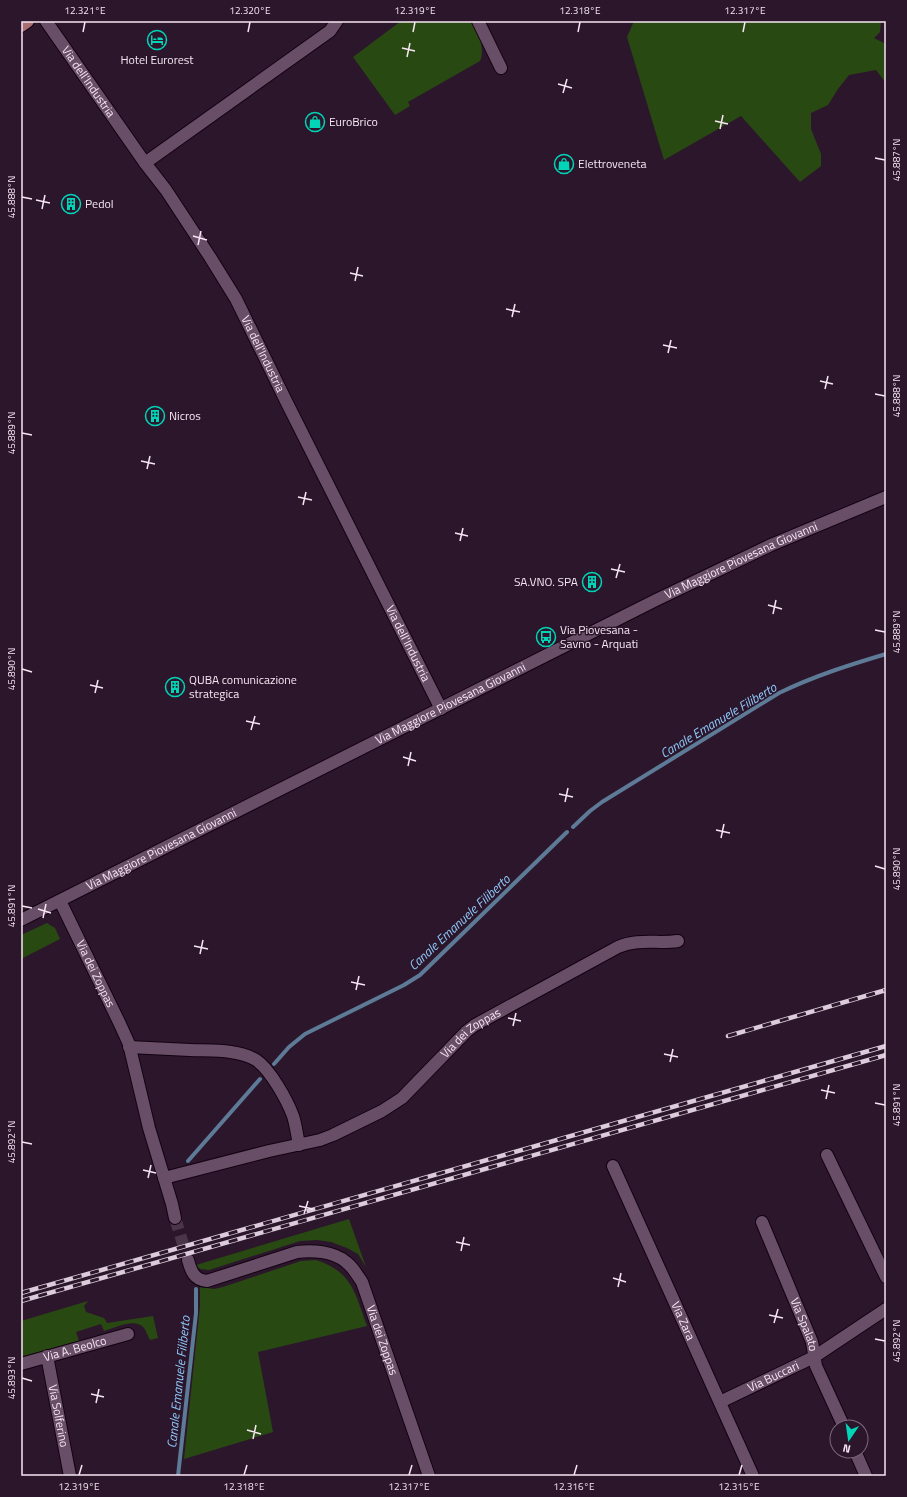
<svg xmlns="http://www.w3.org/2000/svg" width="907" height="1497" font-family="'Titillium Web',sans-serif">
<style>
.green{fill:#294913}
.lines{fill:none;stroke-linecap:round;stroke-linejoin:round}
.stream{stroke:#5d7a96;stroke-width:4}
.street-tunnel{stroke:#4a3549;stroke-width:12;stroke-dasharray:12 6;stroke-linecap:butt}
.street-casing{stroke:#130213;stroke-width:14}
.secondary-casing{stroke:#130213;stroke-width:14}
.primary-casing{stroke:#130213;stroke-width:14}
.street{stroke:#684e66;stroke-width:12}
.secondary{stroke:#684e66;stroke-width:12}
.primary{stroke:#a96e72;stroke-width:12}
.rail-casing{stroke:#dccbda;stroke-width:4.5}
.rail{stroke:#2c162b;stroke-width:3;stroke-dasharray:9;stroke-linecap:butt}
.ticks{fill:none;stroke:#f6e6f4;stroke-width:1.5}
.labels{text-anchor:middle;stroke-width:3;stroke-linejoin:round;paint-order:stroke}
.poi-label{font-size:12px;fill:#f6e6f4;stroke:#2c162b;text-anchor:start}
.street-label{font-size:12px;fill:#f6e6f4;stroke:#2c162b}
.water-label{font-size:13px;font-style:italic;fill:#8dcafb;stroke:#2c162b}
.neatline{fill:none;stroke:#f6e6f4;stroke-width:1.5}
.ticks-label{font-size:10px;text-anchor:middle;fill:#f6e6f4}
</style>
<rect width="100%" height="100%" fill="#2c162b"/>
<path class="green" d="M401,21H473C479,32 485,50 480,61L408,102L410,106L395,115L353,57Z
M634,21H881L880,32L874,38L886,44V83L876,70L849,75L838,89L828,105L811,113V129L821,154V166L800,182L741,116L664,160L627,37Z
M47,923L55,928L60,939L21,959V935Z
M349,1219L366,1267L358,1254L347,1248L331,1242L317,1240L300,1241L209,1270L200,1269L196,1265Z
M316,1260C353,1272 355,1294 367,1326L258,1352L273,1432L184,1459L200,1306V1287L214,1289L223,1287L301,1261Z
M88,1301L84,1306L86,1312L104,1318L107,1323L153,1316L158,1338L150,1340C148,1337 147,1332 144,1328C135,1317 114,1328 104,1331L101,1324L76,1332L79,1341L21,1357V1321Z"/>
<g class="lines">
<path class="stream" d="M573,827L590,811L602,802L779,693C814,676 849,665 886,654
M274,1064L289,1047L305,1034L404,985L420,975L567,832
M188,1161L260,1079
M178,1476L196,1313V1289"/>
<path class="street-tunnel" d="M175,1218L188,1260"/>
<g class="street-casing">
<g id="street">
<path id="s1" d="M46,21L145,163L166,190L210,257L236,299L286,401L441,709"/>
<path d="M478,21L501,68"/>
<path d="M145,163L330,31L337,21"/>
<path id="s2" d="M60,901L119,1022L129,1044L149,1128L172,1204L175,1218"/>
<path d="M129,1047C150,1048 170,1049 190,1050C211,1051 238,1049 256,1060C270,1069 287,1100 293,1116C296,1125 297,1135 299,1145"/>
<path d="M827,1155L886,1277"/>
<path id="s3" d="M613,1166L753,1476"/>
<path id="s4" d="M164,1178L269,1151L320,1140L333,1135L382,1111L402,1098L467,1031L475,1025L618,947C639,938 657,944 678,941"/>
<path id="s5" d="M762,1222L812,1342L816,1366L844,1427"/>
<path id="s6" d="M188,1260C191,1271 194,1280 207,1281L297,1252C312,1250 333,1251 346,1262C353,1267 357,1275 362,1282L429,1476"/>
<path id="s7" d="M47,1356L70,1476"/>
<path id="s8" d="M21,1364L128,1334"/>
<path id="s9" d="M720,1402L814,1357L886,1309"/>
<path d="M855,1451L866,1476"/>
</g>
</g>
<g class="secondary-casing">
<g id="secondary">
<path id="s10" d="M21,920L656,600L771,545L886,497"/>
</g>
</g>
<g class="primary-casing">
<path id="primary" d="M21,26L28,21"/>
</g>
<use href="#street" class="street"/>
<use href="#secondary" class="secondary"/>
<use href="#primary" class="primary"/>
<g class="rail-casing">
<path id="rail" d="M728,1036L886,990
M21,1293L886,1046
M21,1301L886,1055"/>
</g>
<use href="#rail" class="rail"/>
</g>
<path class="ticks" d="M83,32L85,22M248,32L250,22M413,32L415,22M578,32L580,22M743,32L745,22M402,48L415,51M407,57L410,43M558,84L572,88M563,93L567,79M715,121L728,124M720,129L723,115M875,158L885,160M22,197L32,199M36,200L50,203M42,209L45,195M193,236L207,240M198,245L201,231M350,273L363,276M355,281L358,267M506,309L520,312M512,317L515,304M663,345L677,348M668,353L671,340M820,381L833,384M825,389L828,376M875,394L885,396M22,433L32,435M141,461L155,464M147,469L150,456M298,497L312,500M303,505L306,492M455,533L468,536M460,541L463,528M611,569L625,572M616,578L620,564M768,605L782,609M773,614L776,600M875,630L885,632M22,669L32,672M90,685L103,688M95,693L98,680M246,721L260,724M251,730L255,716M403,757L416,761M408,766L411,752M559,794L573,797M565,802L568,788M716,830L730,833M721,838L724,824M875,866L885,869M22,906L32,908M38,909L51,913M43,918L46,904M194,946L208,949M200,954L203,940M351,982L365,985M356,990L359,976M508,1018L521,1021M513,1026L516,1013M664,1054L678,1057M670,1062L673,1049M821,1090L835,1093M826,1099L829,1085M875,1103L885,1105M22,1142L32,1144M143,1170L156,1173M148,1178L151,1165M299,1206L313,1209M304,1214L308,1201M456,1242L470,1245M461,1251L464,1237M613,1278L626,1282M618,1287L621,1273M769,1315L783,1318M774,1323L778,1309M875,1339L885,1341M22,1378L32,1381M91,1394L104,1397M96,1403L99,1389M247,1430L261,1434M253,1439L256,1425M79,1475L82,1465M244,1475L247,1465M409,1475L412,1465M574,1475L577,1465M739,1475L742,1465"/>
<defs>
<g id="hotel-ring" transform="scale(1)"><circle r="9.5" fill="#2c162b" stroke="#00d5b7" stroke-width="1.5"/><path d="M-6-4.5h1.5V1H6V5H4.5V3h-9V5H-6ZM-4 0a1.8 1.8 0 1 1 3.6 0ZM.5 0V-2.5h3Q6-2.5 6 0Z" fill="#00d5b7"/></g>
<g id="shop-ring" transform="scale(1)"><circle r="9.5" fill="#2c162b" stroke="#00d5b7" stroke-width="1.5"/><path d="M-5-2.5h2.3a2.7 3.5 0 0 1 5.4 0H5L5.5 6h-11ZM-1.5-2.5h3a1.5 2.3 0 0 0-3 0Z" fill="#00d5b7"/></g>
<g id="building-ring" transform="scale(1)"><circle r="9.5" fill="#2c162b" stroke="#00d5b7" stroke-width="1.5"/><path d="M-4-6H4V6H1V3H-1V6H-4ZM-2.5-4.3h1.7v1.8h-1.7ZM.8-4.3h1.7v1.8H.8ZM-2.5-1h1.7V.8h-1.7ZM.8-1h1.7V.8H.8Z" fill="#00d5b7"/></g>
<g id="bus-ring" transform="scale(1)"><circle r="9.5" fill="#2c162b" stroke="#00d5b7" stroke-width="1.5"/><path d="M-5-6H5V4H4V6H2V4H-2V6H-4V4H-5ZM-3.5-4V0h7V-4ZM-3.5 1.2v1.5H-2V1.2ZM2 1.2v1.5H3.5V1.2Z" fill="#00d5b7"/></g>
</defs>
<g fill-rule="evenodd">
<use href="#hotel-ring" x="157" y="40"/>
<use href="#shop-ring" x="315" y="122"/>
<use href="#shop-ring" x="564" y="164"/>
<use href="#building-ring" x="71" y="204"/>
<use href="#building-ring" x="155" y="416"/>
<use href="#building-ring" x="592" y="582"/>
<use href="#bus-ring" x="546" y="637"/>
<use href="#building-ring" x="175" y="687"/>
</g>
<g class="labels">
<g class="poi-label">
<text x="157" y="64" text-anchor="middle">Hotel Eurorest</text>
<text x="329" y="126">EuroBrico</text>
<text x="578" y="168">Elettroveneta</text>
<text x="85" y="208">Pedol</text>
<text x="169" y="420">Nicros</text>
<text x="578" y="586" text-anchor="end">SA.VNO. SPA</text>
<text x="560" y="634">Via Piovesana -<tspan x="560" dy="14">Savno - Arquati</tspan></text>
<text x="189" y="684">QUBA comunicazione<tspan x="189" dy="14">strategica</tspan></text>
</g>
<g class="street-label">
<text dy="4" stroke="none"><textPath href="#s1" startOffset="74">Via dell'Industria</textPath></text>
<text dy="4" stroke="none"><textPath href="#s1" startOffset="398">Via dell'Industria</textPath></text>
<text dy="4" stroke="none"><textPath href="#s10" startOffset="805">Via Maggiore Piovesana Giovanni</textPath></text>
<text dy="4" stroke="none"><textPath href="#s1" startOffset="722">Via dell'Industria</textPath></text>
<text dy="4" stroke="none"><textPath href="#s10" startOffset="481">Via Maggiore Piovesana Giovanni</textPath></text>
<text dy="4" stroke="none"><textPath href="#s10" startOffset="157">Via Maggiore Piovesana Giovanni</textPath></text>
<text dy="4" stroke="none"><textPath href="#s2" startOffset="81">Via dei Zoppas</textPath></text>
<text dy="4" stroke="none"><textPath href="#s4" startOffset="348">Via dei Zoppas</textPath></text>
<text dy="4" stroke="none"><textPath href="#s3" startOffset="170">Via Zara</textPath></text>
<text dy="4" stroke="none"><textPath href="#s5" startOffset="111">Via Spalato</textPath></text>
<text dy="4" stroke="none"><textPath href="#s6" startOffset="264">Via dei Zoppas</textPath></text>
<text dy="4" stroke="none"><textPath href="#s8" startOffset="56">Via A. Beolco</textPath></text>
<text dy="4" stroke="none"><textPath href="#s9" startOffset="59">Via Buccari</textPath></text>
<text dy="4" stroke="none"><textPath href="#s7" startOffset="61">Via Solferino</textPath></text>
</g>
<g class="water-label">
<text transform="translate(718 720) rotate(-31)" y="5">Canale Emanuele Filiberto</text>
<text transform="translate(459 922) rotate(-43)" y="5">Canale Emanuele Filiberto</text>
<text transform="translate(178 1382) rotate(-84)" y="5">Canale Emanuele Filiberto</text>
</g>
</g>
<rect width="907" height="1497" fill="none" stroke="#2c162b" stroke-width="44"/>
<g transform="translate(849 1439) rotate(193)"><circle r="19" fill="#2c162b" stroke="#7d697b"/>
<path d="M0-3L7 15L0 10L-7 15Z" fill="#00d5b7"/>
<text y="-6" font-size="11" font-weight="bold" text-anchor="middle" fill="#f6e6f4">N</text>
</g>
<rect x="22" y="22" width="863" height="1453" class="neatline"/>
<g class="ticks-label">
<text x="85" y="14">12.321°E</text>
<text x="250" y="14">12.320°E</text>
<text x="415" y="14">12.319°E</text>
<text x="580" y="14">12.318°E</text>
<text x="745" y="14">12.317°E</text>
<text transform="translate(896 160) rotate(-90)" y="4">45.887°N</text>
<text transform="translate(11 197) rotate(-90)" y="4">45.888°N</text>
<text transform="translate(896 396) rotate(-90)" y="4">45.888°N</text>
<text transform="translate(11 433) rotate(-90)" y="4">45.889°N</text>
<text transform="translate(896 632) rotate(-90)" y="4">45.889°N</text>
<text transform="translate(11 669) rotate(-90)" y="4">45.890°N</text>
<text transform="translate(896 869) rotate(-90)" y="4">45.890°N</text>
<text transform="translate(11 906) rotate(-90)" y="4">45.891°N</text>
<text transform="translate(896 1105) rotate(-90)" y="4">45.891°N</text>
<text transform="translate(11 1142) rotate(-90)" y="4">45.892°N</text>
<text transform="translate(896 1341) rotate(-90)" y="4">45.892°N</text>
<text transform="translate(11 1378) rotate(-90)" y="4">45.893°N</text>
<text x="79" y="1490">12.319°E</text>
<text x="244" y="1490">12.318°E</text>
<text x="409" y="1490">12.317°E</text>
<text x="574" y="1490">12.316°E</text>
<text x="739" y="1490">12.315°E</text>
</g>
</svg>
